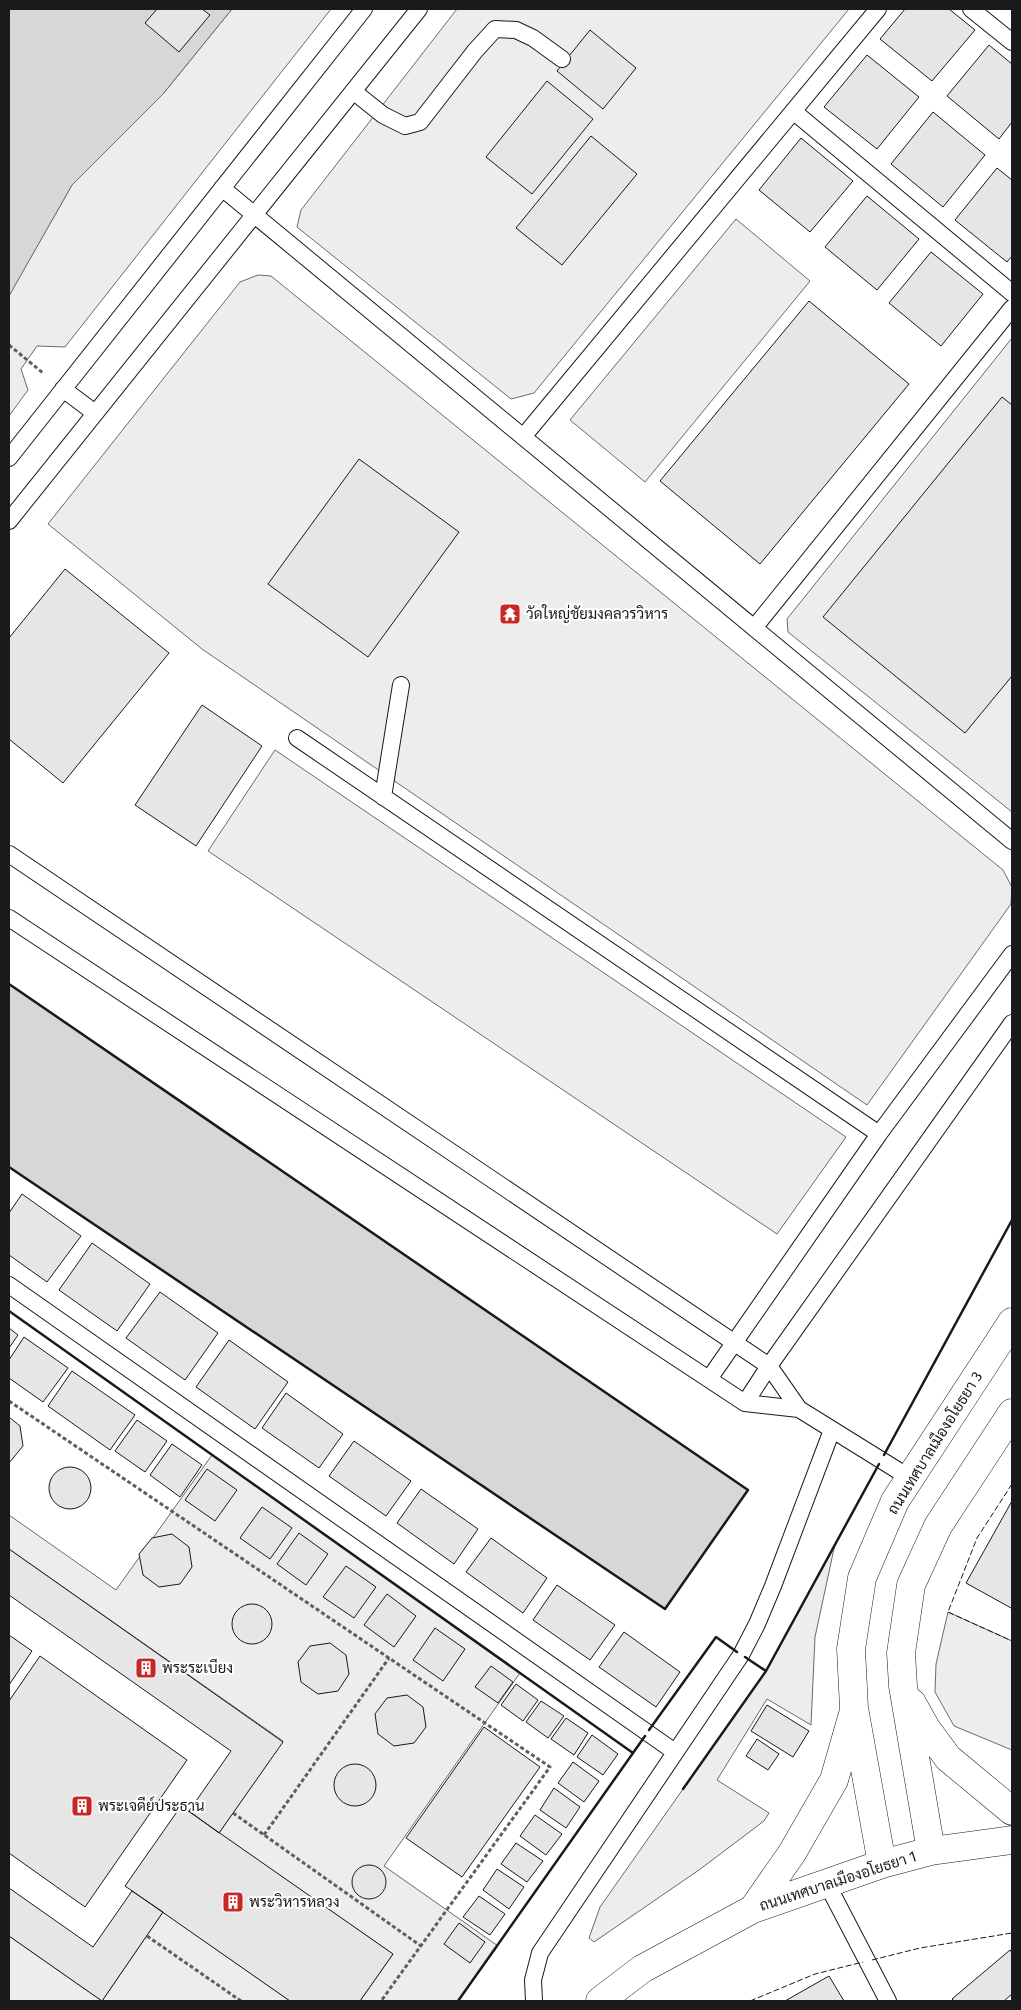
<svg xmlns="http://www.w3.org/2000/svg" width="1021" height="2010" font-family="'Fira Sans',Sarabun,sans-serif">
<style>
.built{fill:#ededed;stroke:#6a6a6a}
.water{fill:#d7d7d7;stroke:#6a6a6a}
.building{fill:#e6e6e6;stroke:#1a1a1a}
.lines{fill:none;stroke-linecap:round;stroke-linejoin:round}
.lane-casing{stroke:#1a1a1a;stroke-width:18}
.secondary-casing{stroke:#1a1a1a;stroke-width:29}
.path{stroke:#5f5f5f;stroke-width:3;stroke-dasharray:4 2.5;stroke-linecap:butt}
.lane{stroke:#fff;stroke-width:16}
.secondary{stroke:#fff;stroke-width:28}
.fence{stroke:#1a1a1a;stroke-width:1;stroke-dasharray:6 2.5;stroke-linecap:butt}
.wall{stroke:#1a1a1a;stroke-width:2.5}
.labels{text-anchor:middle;stroke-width:4;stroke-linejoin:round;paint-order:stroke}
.poi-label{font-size:15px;fill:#1a1a1a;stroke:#fff;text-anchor:start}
.street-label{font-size:15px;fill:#1a1a1a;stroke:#fff}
</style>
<rect width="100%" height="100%" fill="#fff"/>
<path class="built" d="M232,9H331L65,347L37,346L21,369L28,390L9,416V296L12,290L72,185L163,94Z
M457,9H849L534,393L511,399L297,227L301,210Z
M736,219L810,281L645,482L570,420Z
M258,275L271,276L1003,870L1012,887L1011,904L867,1105L202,649L48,524L240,282Z
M1012,338V812L788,632L787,619Z
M275,750L846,1137L777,1234L208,851Z
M212,1455L520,1673L384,1866L498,1946L458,2001H360L393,1954L219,1833L283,1741L9,1549V1515L116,1590Z
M835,1544L815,1637L811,1725L767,1699L717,1780L769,1813L764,1821L699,1870L594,1942L589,1938L600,1907L766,1671Z
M948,1612L1012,1641V1750L954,1726L935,1692L936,1664Z
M163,1912L290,2001H9V1936L102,2001Z"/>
<path class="water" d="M9,9H232L163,94L72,185L9,296Z
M9,984L748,1490L665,1609L9,1167Z"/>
<path class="building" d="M157,9H202L210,15L179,52L145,23Z
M905,9H949L975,30L932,81L880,39Z
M590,30L636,68L603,109L557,71Z
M989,45L1012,64V122L999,139L947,96Z
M867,55L919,97L877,149L824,107Z
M547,81L593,119L532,194L486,157Z
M933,112L985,155L943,207L891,164Z
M591,136L637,174L562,265L516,228Z
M801,138L853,181L810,232L759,190Z
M997,168L1012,180V256L1007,262L955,220Z
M867,196L919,239L877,290L825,247Z
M931,252L983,294L941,346L889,303Z
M809,301L909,384L760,564L660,481Z
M1002,397L1012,405V676L965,733L823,617Z
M359,459L459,532L368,657L268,584Z
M65,569L169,653L63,783L9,739V638Z
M202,705L262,746L196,846L135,805Z
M22,1194L81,1236L47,1282L9,1255V1213Z
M92,1243L150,1284L117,1331L59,1290Z
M160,1292L218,1333L185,1380L126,1338Z
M9,1328L18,1335L9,1348Z
M24,1337L68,1368L43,1402L9,1378V1360Z
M229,1340L288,1382L255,1429L196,1387Z
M72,1371L135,1415L110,1450L48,1406Z
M286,1393L343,1434L319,1468L262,1428Z
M9,1417L20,1426L23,1446L9,1463Z
M137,1420L167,1441L145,1472L115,1451Z
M354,1441L411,1481L386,1516L329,1476Z
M172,1444L202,1465L180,1497L150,1475Z
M49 1488a21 21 0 1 1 42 0a21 21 0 1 1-42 0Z
M207,1469L237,1490L215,1521L185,1500Z
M421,1489L478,1529L454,1564L397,1523Z
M1012,1501V1607L1011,1608L966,1583Z
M262,1507L292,1528L270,1559L240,1538Z
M299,1533L328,1554L306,1585L277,1564Z
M172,1534L189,1547L192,1567L180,1584L159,1587L143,1575L139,1554L152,1538Z
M491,1538L547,1578L523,1613L466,1572Z
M9,1549L283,1742L219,1833L189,1811L231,1751L9,1595Z
M346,1566L376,1587L354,1618L323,1597Z
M557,1585L615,1625L590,1660L533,1620Z
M387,1594L416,1616L394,1647L364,1625Z
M232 1624a20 20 0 1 1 40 0a20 20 0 1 1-40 0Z
M435,1628L465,1649L443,1681L413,1660Z
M624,1632L680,1672L656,1707L599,1667Z
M9,1635L32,1651L9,1685Z
M330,1643L346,1655L349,1674L338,1691L318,1694L301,1682L298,1662L310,1646Z
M40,1656L187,1760L85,1907L9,1853V1701Z
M491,1666L513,1682L498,1703L475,1687Z
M516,1684L538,1700L523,1721L501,1705Z
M407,1695L423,1707L426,1727L414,1743L394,1746L378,1734L375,1714L387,1698Z
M541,1701L564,1716L548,1738L526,1722Z
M767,1705L809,1731L793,1757L751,1731Z
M566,1718L588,1733L574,1755L551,1739Z
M484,1727L540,1767L462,1877L406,1838Z
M592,1735L618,1754L603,1775L577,1757Z
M757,1739L779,1754L768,1770L746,1756Z
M573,1762L599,1781L584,1802L558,1783Z
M334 1785a21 21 0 1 1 42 0a21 21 0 1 1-42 0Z
M554,1788L580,1807L566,1828L540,1810Z
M181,1806L393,1954L360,2001H290L125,1886Z
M535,1815L562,1834L546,1855L520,1836Z
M516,1843L543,1861L527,1882L501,1864Z
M352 1882a17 17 0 1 1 34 0a17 17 0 1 1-34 0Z
M497,1869L524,1887L509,1909L483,1890Z
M9,1888L93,1947L132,1891L163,1912L102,2001L9,1936Z
M479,1896L505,1914L490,1935L463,1917Z
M459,1923L485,1942L470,1963L444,1944Z
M1010,1950L1012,1953V1994L1004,2001H954L952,1999Z
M829,1976L844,2001H785Z"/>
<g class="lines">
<g class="lane-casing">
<path id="lane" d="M971,9L1012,42
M353,91L383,115L405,126L420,122L475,51L495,29L516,30L533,38L562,59
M793,111L1012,293
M222,188L1012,841
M63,389L95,413
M523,437L878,9
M9,458L364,9
M9,521L419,9
M754,628L1012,308
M297,738L879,1134
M383,797L401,685
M9,854L769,1366L799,1409L910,1478
M9,918L745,1403L799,1409
M9,1285L675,1752
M709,1379L879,1134L1012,954
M745,1403L769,1366L1012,1023
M826,1882L888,2001
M534,2001L533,1980L540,1953L741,1655L757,1624L773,1586L832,1430"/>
</g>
<g class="secondary-casing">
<path id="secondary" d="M912,1703L926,1728L948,1758L1012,1811
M931,1851L903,1686L901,1653L911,1585L938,1526L1012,1413
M882,1864L854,1708L851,1649L862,1578L895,1501L1012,1322
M753,1909L792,1853L834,1780L853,1714
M600,2001L642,1969L753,1909L882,1864L931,1851L1012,1840"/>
</g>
<path class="path" d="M9,345L43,373
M9,1401L550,1767L381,2001
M233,1813L421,1946
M264,1835L389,1658
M147,1936L241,2001"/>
<use href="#lane" class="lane"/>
<use href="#secondary" class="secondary"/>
<path class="fence" d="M1012,1484L977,1538L948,1612L1012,1641
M872,1960L920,1948L1012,1933
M750,2001L815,1974L863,1962"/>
<path class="wall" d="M9,984L748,1490L665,1609L9,1167
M9,1311L633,1753L458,2001
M884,1455L1012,1220
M745,1657L766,1671
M649,1730L716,1637L737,1652
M633,1753L645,1736
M683,1789L766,1671L879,1464"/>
</g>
<defs>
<g id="temple-square" transform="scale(1.125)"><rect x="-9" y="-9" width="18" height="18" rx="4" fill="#c62828" stroke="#fff"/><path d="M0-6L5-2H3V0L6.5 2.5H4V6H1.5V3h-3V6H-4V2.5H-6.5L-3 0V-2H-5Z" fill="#fff"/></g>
<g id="building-square" transform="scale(1.125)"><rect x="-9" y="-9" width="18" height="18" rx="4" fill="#c62828" stroke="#fff"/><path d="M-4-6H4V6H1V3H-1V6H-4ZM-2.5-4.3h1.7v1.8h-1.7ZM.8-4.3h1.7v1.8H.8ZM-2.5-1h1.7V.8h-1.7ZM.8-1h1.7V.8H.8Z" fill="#fff"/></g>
</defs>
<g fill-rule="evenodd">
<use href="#temple-square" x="510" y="614"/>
<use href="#building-square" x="146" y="1668"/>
<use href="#building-square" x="82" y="1806"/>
<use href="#building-square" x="233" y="1902"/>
</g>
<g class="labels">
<g class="poi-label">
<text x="526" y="619">วัดใหญ่ชัยมงคลวรวิหาร</text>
<text x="162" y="1673">พระระเบียง</text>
<text x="98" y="1811">พระเจดีย์ประธาน</text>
<text x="249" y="1907">พระวิหารหลวง</text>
</g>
<g class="street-label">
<text transform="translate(935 1443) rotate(-58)" y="5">ถนนเทศบาลเมืองอโยธยา 3</text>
<text transform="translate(838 1881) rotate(-18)" y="5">ถนนเทศบาลเมืองอโยธยา 1</text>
</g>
</g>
<rect width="1021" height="2010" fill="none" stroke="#1a1a1a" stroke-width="20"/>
</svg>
